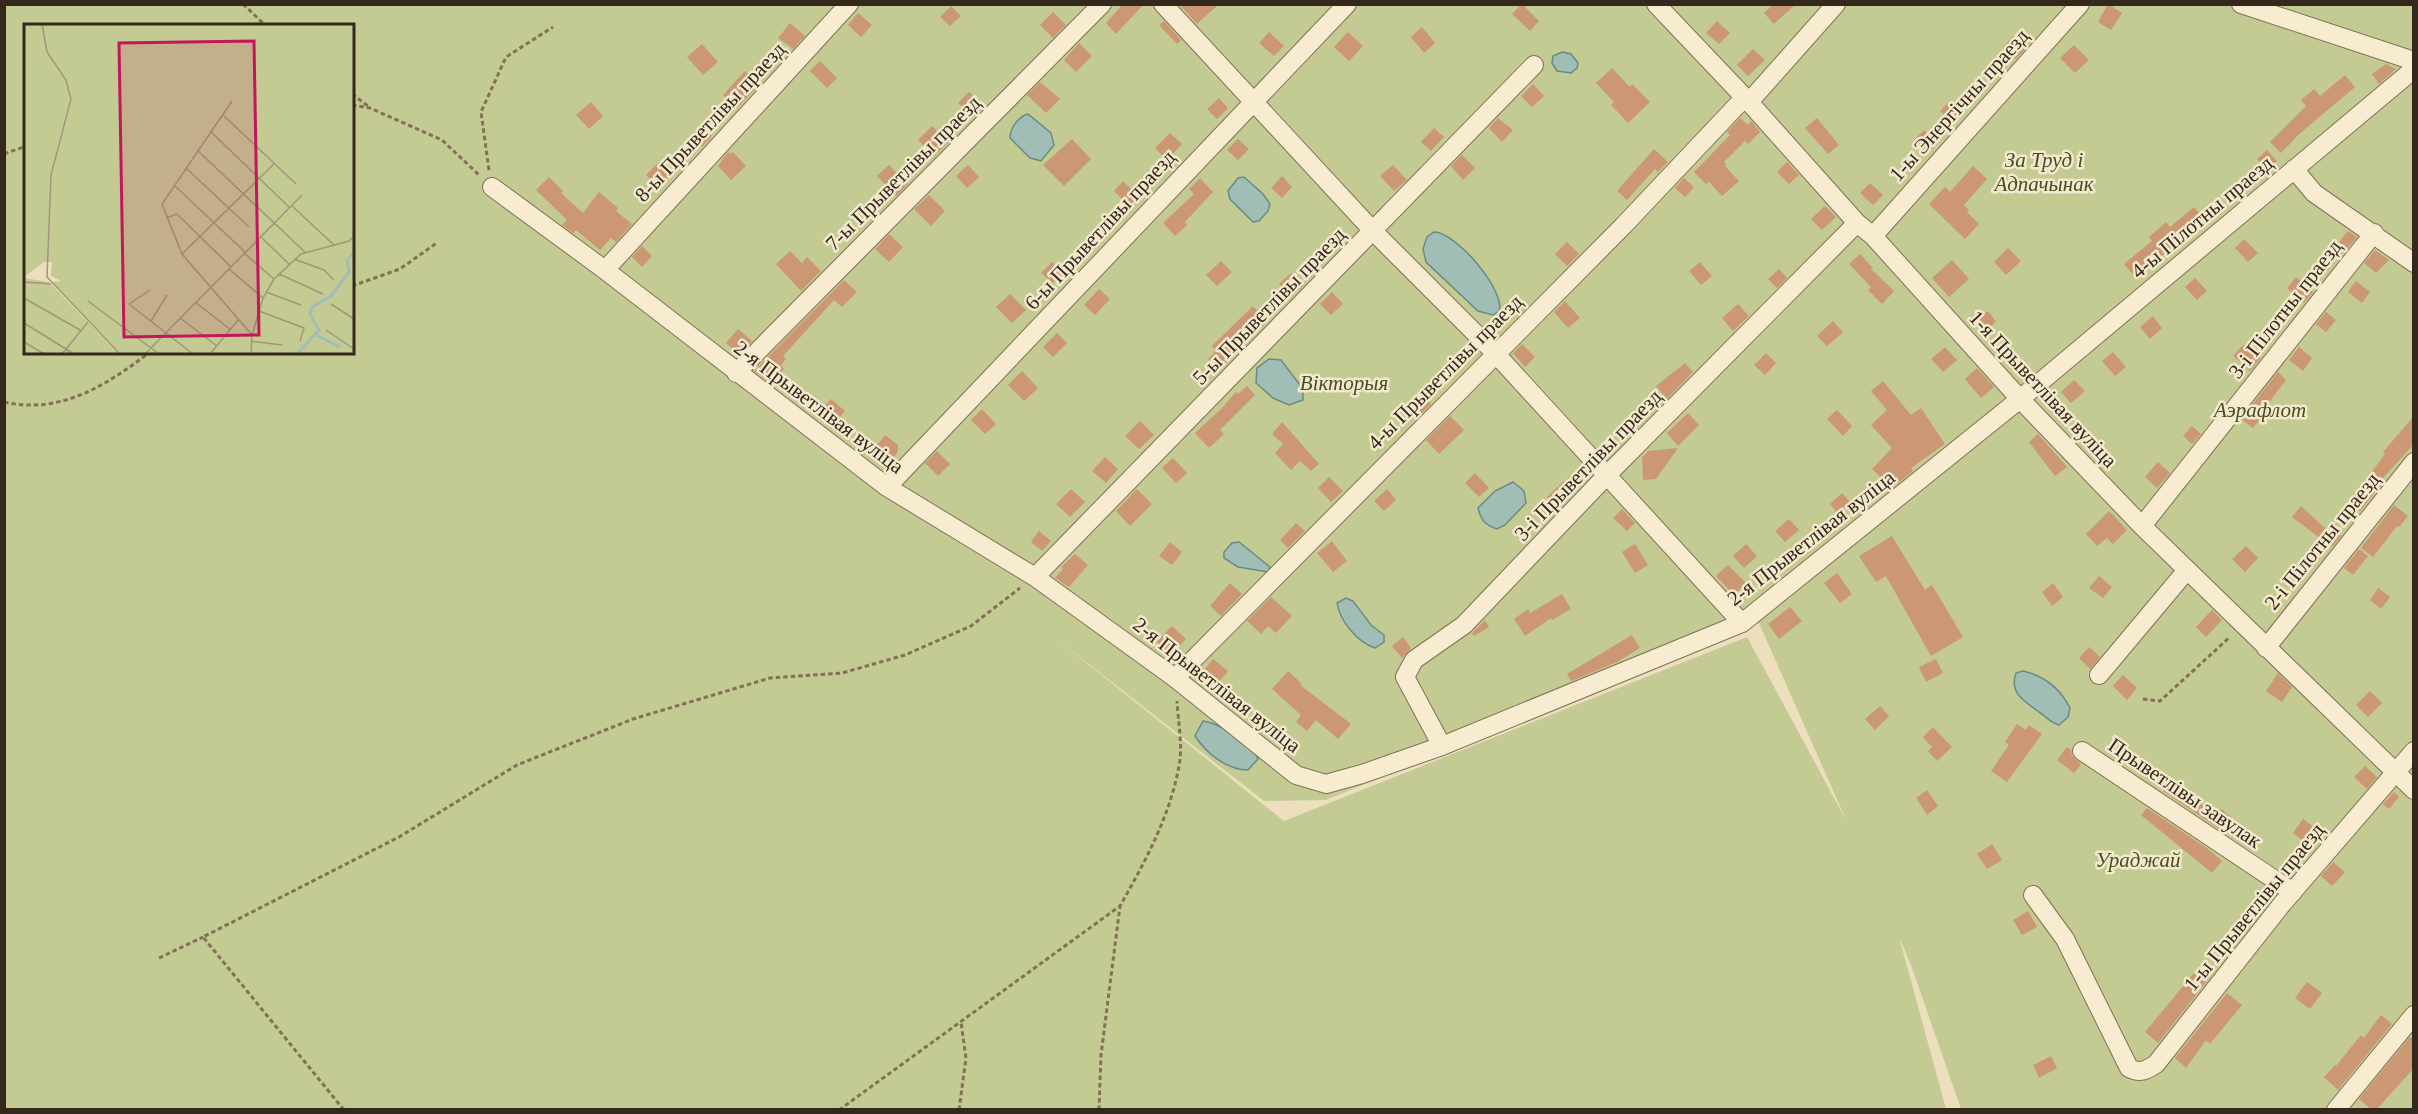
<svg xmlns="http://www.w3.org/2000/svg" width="2418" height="1114" font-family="'Times New Roman',serif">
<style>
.green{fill:#c3ca92;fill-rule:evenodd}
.water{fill:#a1beb6;stroke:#698b83;stroke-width:1.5}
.building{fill:#cb9873}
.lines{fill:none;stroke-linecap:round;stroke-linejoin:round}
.minor-casing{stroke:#846f57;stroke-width:20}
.path{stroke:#846f57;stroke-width:3;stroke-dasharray:4.5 3;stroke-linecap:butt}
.minor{stroke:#f8ecd0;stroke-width:18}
.labels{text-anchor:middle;stroke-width:5;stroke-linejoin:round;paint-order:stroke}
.street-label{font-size:21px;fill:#34271b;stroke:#f4e9cd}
.park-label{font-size:21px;font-style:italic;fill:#445022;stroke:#f4e9cd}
.inset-river{fill:none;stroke:#a1beb6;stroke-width:3}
.inset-road{fill:none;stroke:#a3957c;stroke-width:1.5}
.view{fill:#c2185b;fill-opacity:0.15;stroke:#c2185b;stroke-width:3}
.inset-edge{fill:none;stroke:#34271b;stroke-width:3}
</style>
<rect width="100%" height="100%" fill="#eddfbd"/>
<path class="green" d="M5,5H2413V1109H1961L1911,965L1899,937L1946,1109L5,1110ZM26,26H352V352H26ZM1759,623L1847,822L1747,637L1284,821L1049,633L1264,801L1326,800Z"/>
<path class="water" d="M1562,52L1571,54L1578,63L1577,68L1571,73L1557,71L1552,63L1553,56Z
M1028,114L1051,133L1054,145L1041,161L1030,158L1010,138C1010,128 1018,117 1028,114Z
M1244,177L1263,194L1270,204L1268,211L1259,221L1253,222L1230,199L1228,191L1238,178Z
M1434,232C1456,232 1506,291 1499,311L1493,315L1478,311L1426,262L1423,249L1427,237Z
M1269,359L1281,360L1303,389V400L1289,405L1273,398L1256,383L1257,368Z
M1513,482L1524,491L1526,503L1505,525L1497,529C1485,525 1481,520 1478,508L1495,491Z
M1239,542L1270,567L1268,572L1238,567L1224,558V552L1232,543Z
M1346,598L1353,601L1371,625L1384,635V642L1375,648C1357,642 1340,621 1337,603Z
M2023,671C2045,676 2060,688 2070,708L2068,717L2059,725C2049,722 2047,717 2039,712C2024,701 2009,693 2016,673Z
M1203,721C1219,723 1253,744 1258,759L1248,770C1227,770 1206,753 1195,736Z"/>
<path class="building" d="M1123,4H1144L1116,34L1106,23Z
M1183,4H1219L1197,24L1181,6Z
M1522,4L1539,21L1530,31L1512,14Z
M1774,4H1796L1774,24L1764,13Z
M2108,4L2122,13L2111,30L2098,22Z
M951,6L961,16L950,26L940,17Z
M1053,12L1066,25L1053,38L1040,25Z
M858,13L872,25L861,37L848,25Z
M1164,21L1181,40L1177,44L1159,25Z
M1717,21L1730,33L1719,44L1706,33Z
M790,23L805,36L793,49L778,38Z
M1422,27L1435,43L1424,53L1411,37Z
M1269,32L1284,46L1274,56L1259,43Z
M1348,32L1363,46L1349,61L1334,47Z
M2013,36L2026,48L2016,59L2003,47Z
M1079,43L1092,56L1076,72L1064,60Z
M702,44L718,62L703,75L687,57Z
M2074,45L2089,60L2075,73L2060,58Z
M1753,49L1765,60L1748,76L1737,65Z
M820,61L837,78L827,88L810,71Z
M2386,64L2396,69L2379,84L2372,74Z
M1612,68L1630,87L1632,84L1650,102L1628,123L1611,105L1614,102L1596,83Z
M745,71L759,85L737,108L723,95Z
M2345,75L2355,87L2298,135L2281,153L2270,142L2306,106L2301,100L2314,89L2320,96Z
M1040,82L1060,99L1046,113L1027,95Z
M1533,84L1544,96L1532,107L1521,96Z
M969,92L983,105L972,116L958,103Z
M1219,98L1228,108L1217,119L1207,109Z
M1950,101L1963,113L1954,123L1940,111Z
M591,102L603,116L589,129L576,115Z
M1498,118L1513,130L1502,142L1489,128Z
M1740,118L1748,125L1751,121L1760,132L1748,144L1745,141L1724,162L1726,164L1725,166L1739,181L1722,196L1709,182L1706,184L1694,172L1730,135L1727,132Z
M1817,118L1839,145L1828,154L1805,128Z
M702,125L712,136L702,147L691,136Z
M932,126L948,143L934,156L918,140Z
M1434,128L1444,137L1431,151L1421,142Z
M1924,130L1937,144L1926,154L1914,140Z
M1170,133L1182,144L1167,160L1155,148Z
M1072,139L1091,159L1064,186L1043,165Z
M1238,139L1249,149L1238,160L1227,150Z
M1654,149L1668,162L1658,172L1655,169L1627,200L1617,191Z
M2267,150L2277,161L2266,170L2257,159Z
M728,152L730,154L733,152L746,166L731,180L718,166Z
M1462,155L1475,168L1463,180L1451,166Z
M1787,162L1799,175L1789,184L1777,172Z
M658,163L671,175L659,187L646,175Z
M889,165L908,184L896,196L877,176Z
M968,165L979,177L967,188L956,176Z
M1393,165L1407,180L1394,191L1380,176Z
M1973,166L1987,179L1964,205L1969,210L1967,212L1979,224L1965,239L1929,204L1945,187L1950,192Z
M1282,176L1292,187L1282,198L1271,188Z
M549,177L563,191L561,193L583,213L599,192L618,208L616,211L632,224L616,242L611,238L600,250L576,230L573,233L562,225L567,220L536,190Z
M1200,178L1213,192L1185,222L1187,225L1175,236L1163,223L1194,194L1189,189Z
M1684,178L1694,187L1685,197L1675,188Z
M1123,181L1139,197L1129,206L1114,191Z
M1870,183L1883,195L1873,205L1860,193Z
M929,195L945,211L931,226L914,209Z
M1825,206L1836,217L1822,230L1811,219Z
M2194,207L2204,219L2136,278L2124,264L2152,241L2149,237L2166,222L2170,227Z
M2348,231L2357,237L2347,249L2339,242Z
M889,234L903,247L889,262L875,249Z
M2244,239L2258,253L2248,262L2235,248Z
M1567,242L1579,254L1567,266L1555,254Z
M642,246L652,256L642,267L632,257Z
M2008,248L2021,261L2006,275L1994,262Z
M2375,250L2389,260L2376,273L2364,263Z
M790,251L802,263L807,257L821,271L801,291L776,264Z
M1860,254L1873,268L1871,269L1894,291L1882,304L1868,290L1871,287L1849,264Z
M1952,260L1969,279L1949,297L1932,278Z
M1221,261L1232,272L1217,286L1206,275Z
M1052,262L1063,272L1053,283L1041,273Z
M1700,262L1712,276L1701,285L1689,271Z
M1779,269L1787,278L1777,288L1768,279Z
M1291,273L1303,286L1291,297L1279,284Z
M2296,277L2313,292L2304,303L2287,288Z
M2195,278L2207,291L2197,300L2185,287Z
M844,280L857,292L842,307L834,300L783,356L786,359L781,365L784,369L772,384L754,371Z
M2356,281L2370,292L2362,303L2348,292Z
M1099,289L1110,299L1095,315L1084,305Z
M1332,292L1343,304L1331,315L1320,304Z
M1010,294L1026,310L1012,323L996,307Z
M1565,301L1580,318L1568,328L1554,312Z
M1738,304L1749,316L1733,331L1722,318Z
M1253,306L1267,321L1218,371L1208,359L1216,351L1212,346Z
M1988,311L1996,322L1986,330L1977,319Z
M2326,312L2336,320L2326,332L2316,324Z
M2153,316L2162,328L2150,339L2140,327Z
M1833,321L1843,332L1827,346L1817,336Z
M738,329L752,341L739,354L726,343Z
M1057,333L1067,343L1053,357L1043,347Z
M1522,344L1535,357L1525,367L1513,353Z
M2244,344L2261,358L2250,371L2233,356Z
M1945,347L1957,360L1943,372L1931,359Z
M2299,347L2312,358L2303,371L2289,360Z
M2113,352L2126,367L2115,376L2102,361Z
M1766,353L1776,363L1765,375L1754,365Z
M1685,363L1693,372L1667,399L1656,386Z
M1977,368L1994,387L1981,398L1965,379Z
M1022,371L1038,388L1024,401L1008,385Z
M2278,372L2286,380L2260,414L2262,416L2253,428L2241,419Z
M2074,380L2085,391L2071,403L2061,392Z
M1883,381L1911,415L1921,408L1945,444L1911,468L1913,471L1897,484L1890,476L1885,481L1872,469L1892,448L1871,425L1887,410L1871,391Z
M1247,386L1255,395L1220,430L1224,434L1209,448L1195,433L1221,409L1236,392L1238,394Z
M1424,396L1431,404L1416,419L1408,411Z
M831,399L845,411L832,426L818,413Z
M982,409L996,424L985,434L971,420Z
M1837,410L1852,426L1843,436L1827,419Z
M1688,413L1699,425L1678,446L1667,433Z
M1450,416L1464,430L1439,454L1426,440Z
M2414,416V444L2383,478L2376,491L2360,511L2349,502L2385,454L2383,452Z
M1140,421L1154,435L1139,449L1125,436Z
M1282,422L1319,464L1311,471L1300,461L1291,470L1275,453L1283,444L1272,434Z
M2192,426L2201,434L2192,444L2183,436Z
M2038,434L2067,467L2055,476L2029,442Z
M885,435L898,445V451L892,460L875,448Z
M1678,448L1656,479L1643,480L1642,458L1648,451Z
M937,451L950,464L938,476L925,463Z
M1105,457L1118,469L1106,483L1092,471Z
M1173,458L1187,473L1176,483L1162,468Z
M2158,462L2170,473L2157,488L2145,477Z
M1475,473L1489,488L1479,497L1465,483Z
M1329,477L1343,491L1331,502L1318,488Z
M1564,481L1575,492L1559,509L1547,497Z
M1071,489L1085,502L1070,517L1056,504Z
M1137,489L1152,504L1130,526L1116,511Z
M1387,489L1396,500L1384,511L1374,501Z
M1842,493L1852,504L1839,515L1830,504Z
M2394,505L2408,516L2399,527L2397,526L2373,557L2361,548Z
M2301,506L2327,530L2329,527L2341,536L2332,547L2292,517Z
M1622,509L1635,523L1627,531L1613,518Z
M2109,511L2127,530L2113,544L2107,538L2097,546L2086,534Z
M1789,519L1799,530L1785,542L1775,531Z
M1296,523L1305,531L1288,548L1280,540Z
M1039,531L1051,541L1042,551L1031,542Z
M1892,536L1925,590L1932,585L1963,637L1931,656L1886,576L1876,582L1859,556Z
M1332,541L1347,561L1333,572L1317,553Z
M1170,542L1182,552L1172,565L1159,556Z
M1635,544L1648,565L1635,573L1622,552Z
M1746,544L1757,556L1744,568L1733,556Z
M2246,546L2258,558L2245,572L2232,559Z
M2359,549L2368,556L2353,575L2344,568Z
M1075,554L1088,565L1069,587L1055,578L1063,569L1061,567Z
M1728,565L1746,583L1734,595L1716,576Z
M1837,573L1852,594L1840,603L1824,583Z
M2099,576L2112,587L2103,598L2089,588Z
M1230,583L1242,594L1221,616L1210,606Z
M2053,583L2063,597L2052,606L2042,592Z
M2378,588L2390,597L2381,609L2370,600Z
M1562,594L1571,609L1552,620L1551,618L1525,636L1514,619L1528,609L1530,613Z
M1271,597L1292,616L1276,633L1268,626L1261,634L1247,621Z
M1790,607L1802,621L1779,639L1768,624Z
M2212,610L2222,620L2206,637L2196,627Z
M1485,620L1489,627L1474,636L1472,633Z
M1172,626L1186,639L1171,655L1157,642Z
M1632,635L1640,648L1617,662L1571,681L1567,674Z
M1403,637L1411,648L1402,658L1392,646Z
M2089,647L2100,657L2090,669L2079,658Z
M1213,659L1228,671L1211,692L1196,680Z
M1936,659L1943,673L1926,682L1919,667Z
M1288,671L1302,684L1300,685L1351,724L1338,739L1316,720L1307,731L1296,722L1301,715L1272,689Z
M2278,673L2292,687L2282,702L2266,691Z
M2123,675L2137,688L2127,700L2113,686Z
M2370,691L2382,703L2368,717L2356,705Z
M1880,706L1889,716L1875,730L1865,719Z
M2017,724L2026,730L2029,725L2042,734L2007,782L1991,771L2009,745L2005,742Z
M1933,727L1952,747L1937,761L1928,751L1932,747L1923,737Z
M2067,747L2071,750L2072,756L2081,764L2074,773L2057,760Z
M2365,766L2377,777L2367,789L2354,777Z
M2171,782L2182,792L2184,789L2215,816L2221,809L2232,818L2221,830L2163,791Z
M1927,790L1938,806L1927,815L1916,798Z
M2394,792L2399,797L2389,809L2383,804Z
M2147,808L2208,849L2222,861L2212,873L2141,815Z
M2303,819L2324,834L2313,848L2293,833Z
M1992,844L2002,860L1987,869L1977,854Z
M2333,862L2345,872L2332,886L2321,876Z
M2028,911L2037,927L2022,935L2013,920Z
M2199,967L2210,977L2158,1043L2145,1032Z
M2307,982L2322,993L2310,1009L2295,998Z
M2227,993L2242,1005L2210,1044L2206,1040L2186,1068L2175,1058Z
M2381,1015L2392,1024L2338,1090L2324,1077L2335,1065L2336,1066L2361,1035L2364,1038Z
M2410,1037L2414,1040V1068L2376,1110H2372L2359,1099Z
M2051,1056L2057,1068L2039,1078L2033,1065Z"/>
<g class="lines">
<g class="minor-casing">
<path id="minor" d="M1163,4L1374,232L1495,353L1742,623
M1656,4L1749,102L1857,223L1873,236L2020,399L2142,526L2414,790
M2241,4L2414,61
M1749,102L1836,4
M2294,169L2314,193L2414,263
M492,187L605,270L887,487L1035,577L1175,678L1296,775L1326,784L1362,774L1442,746L1742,623L2020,399L2414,69
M1873,236L2080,4
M605,270L849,4
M736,373L1102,4
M887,487L1347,4
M2142,526L2374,233
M1035,577L1534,65
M2266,648L2414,462
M2099,675L2187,570
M1175,678L1624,225L1745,97
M1442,746L1405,677L1414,660L1464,625L1607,475L1857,223
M2082,751L2293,892
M2033,895L2065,939L2129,1068C2141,1074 2146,1070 2156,1064L2282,904L2414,751
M2336,1110L2414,1015"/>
</g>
<path class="path" d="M243,4L266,26
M352,94L368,106
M352,105L370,108L442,140L479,175
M4,154L26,146
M489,170L481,112L506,57L553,27
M352,286L400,269L438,242
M4,402C60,415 107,385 150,352
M2143,699L2160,701L2230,637
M159,958L203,937
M344,1110L203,937L399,837L517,765L633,719L770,678L842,673L905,655L971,626L1020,588
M839,1110L1120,906C1145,862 1170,816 1179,766C1183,746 1178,721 1177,701
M959,1110L966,1058L961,1022
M1099,1110L1101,1055L1120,906"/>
<use href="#minor" class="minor"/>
</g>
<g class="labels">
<g class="street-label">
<text transform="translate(1959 105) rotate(-48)" y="7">1-ы Энергічны праезд</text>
<text transform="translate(710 122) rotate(-47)" y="7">8-ы Прыветлівы праезд</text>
<text transform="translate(903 173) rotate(-45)" y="7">7-ы Прыветлівы праезд</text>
<text transform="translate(2202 217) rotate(-40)" y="7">4-ы Пілотны праезд</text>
<text transform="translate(1100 230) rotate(-47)" y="7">6-ы Прыветлівы праезд</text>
<text transform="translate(1269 306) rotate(-46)" y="7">5-ы Прыветлівы праезд</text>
<text transform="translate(2285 309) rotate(-52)" y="7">3-і Пілотны праезд</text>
<text transform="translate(1445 372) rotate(-45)" y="7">4-ы Прыветлівы праезд</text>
<text transform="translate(2043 389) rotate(47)" y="7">1-я Прыветлівая вуліца</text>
<text transform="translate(819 407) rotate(37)" y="7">2-я Прыветлівая вуліца</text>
<text transform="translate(1588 465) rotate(-46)" y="7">3-і Прыветлівы праезд</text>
<text transform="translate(1811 538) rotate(-38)" y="7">2-я Прыветлівая вуліца</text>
<text transform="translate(2322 541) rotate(-51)" y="7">2-і Пілотны праезд</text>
<text transform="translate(1217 685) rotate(38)" y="7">2-я Прыветлівая вуліца</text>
<text transform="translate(2185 793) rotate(34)" y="7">Прыветлівы завулак</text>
<text transform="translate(2254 907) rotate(-51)" y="7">1-ы Прыветлівы праезд</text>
</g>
<g class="park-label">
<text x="2044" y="167">За Труд і<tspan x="2044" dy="24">Адпачынак</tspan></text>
<text x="1344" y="390">Вікторыя</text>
<text x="2260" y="417">Аэрафлот</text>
<text x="2138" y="867">Ураджай</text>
</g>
</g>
<g transform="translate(24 24)">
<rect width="330" height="330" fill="#eddfbd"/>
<path d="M0,0H330V330H97L27,258L37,257L27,252L28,238H20L0,253ZM0,254L25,258L95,330H0Z" fill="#c3ca92"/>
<path class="inset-river" d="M290,310L316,323M273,330L295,306L286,290L288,283L307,272L325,248L323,236L330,228"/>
<path class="inset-road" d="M18,0L23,28L42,56L47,75L27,151L23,253L96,330M208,77L138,180L158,230L228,311M199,91L272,160M186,107L265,183M173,126L282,229M162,144L225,203M150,161L222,229M268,182L310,221M142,194L153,190L207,243M238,214L265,240M158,230L251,139M221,230L250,255M270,235L300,246L310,256M205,245L239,274M255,250L299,270M0,258L27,260M126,266L105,280L169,330M242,268L277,281M0,274L56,306M64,277L135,330M171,278L207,306M307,280L330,295M235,287L280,304L276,317M156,294L193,322M127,297L143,271M0,299L50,330M302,306L330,325M227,317L258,321M0,318L20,330M38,330L64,298M121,330L278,171M186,330L214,296M227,330L228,311L239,274L250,255L277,230L325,217L330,212"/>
<path class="view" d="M230,17L235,311L100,313L95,19Z"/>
<rect width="330" height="330" class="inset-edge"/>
</g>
<rect width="2418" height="1114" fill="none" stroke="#34271b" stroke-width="12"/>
</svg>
